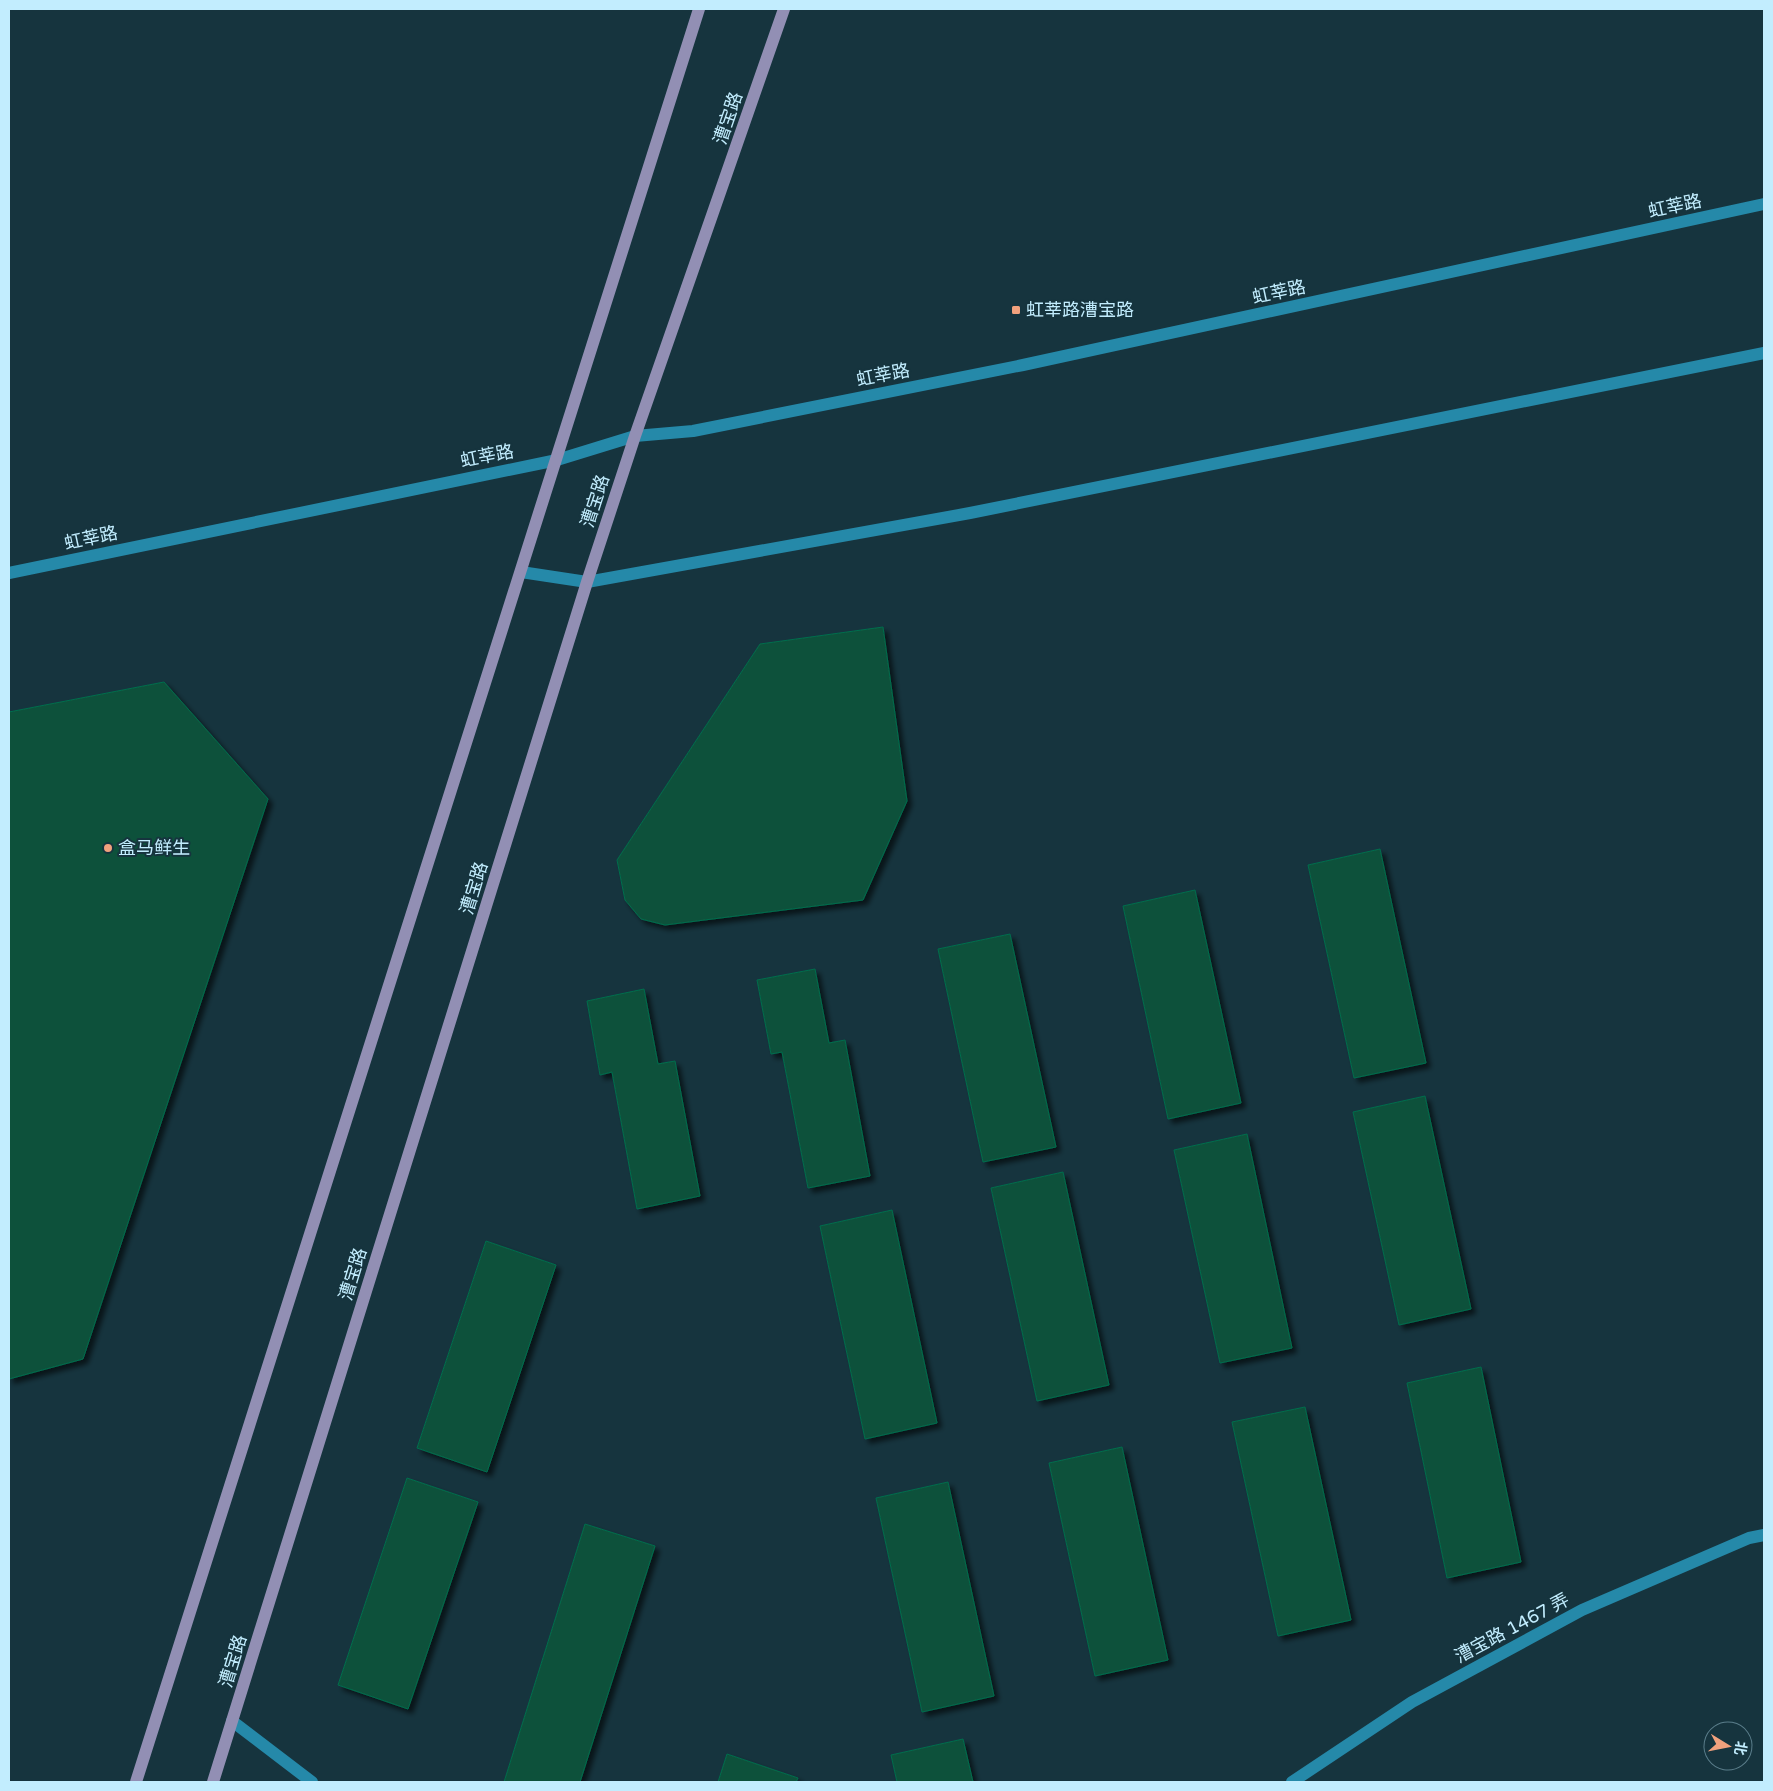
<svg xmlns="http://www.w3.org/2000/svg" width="1773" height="1791" font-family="'Varela Round','Noto Sans SC',sans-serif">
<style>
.building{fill:#11513a;stroke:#006d4d;filter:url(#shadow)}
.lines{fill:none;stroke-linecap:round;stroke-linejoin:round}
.minor{stroke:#2589a9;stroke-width:12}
.major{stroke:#928fb4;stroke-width:12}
.poi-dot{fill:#f1a17d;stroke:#16343e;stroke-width:2}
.labels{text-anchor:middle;stroke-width:4;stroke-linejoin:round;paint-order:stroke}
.street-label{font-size:18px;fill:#c2edfe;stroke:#16343e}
.poi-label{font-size:18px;fill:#c2edfe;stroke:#16343e;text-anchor:start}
</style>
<defs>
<filter id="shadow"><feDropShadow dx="4.5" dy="4.5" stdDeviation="2.5" flood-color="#0009"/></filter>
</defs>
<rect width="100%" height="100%" fill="#16343e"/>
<path class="building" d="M883,627L907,801L863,900L665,925L641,919L625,900L617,860L760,644Z
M164,682L268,799L83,1359L9,1379V712Z
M1380,849L1426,1063L1354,1078L1308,865Z
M1195,890L1241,1103L1168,1119L1123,906Z
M1010,934L1056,1147L983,1162L938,949Z
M815,969L829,1043L845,1040L870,1176L808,1188L782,1052L771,1054L757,980Z
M644,989L658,1064L675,1061L700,1196L637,1209L612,1072L600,1075L587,1001Z
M1425,1096L1471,1309L1399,1325L1353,1112Z
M1247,1134L1292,1348L1220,1363L1174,1150Z
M1063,1172L1109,1385L1037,1401L991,1188Z
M892,1210L937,1423L865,1439L820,1226Z
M486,1241L556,1265L487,1472L417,1448Z
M1481,1367L1521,1562L1447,1578L1407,1383Z
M1305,1407L1351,1620L1278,1636L1232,1422Z
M1122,1447L1168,1660L1095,1676L1049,1463Z
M407,1478L478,1502L408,1709L338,1685Z
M948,1482L994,1696L922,1712L876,1498Z
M585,1524L655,1546L580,1782H504Z
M963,1739L973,1782H897L891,1755Z
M727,1754L798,1778L796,1782H718Z"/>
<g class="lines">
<path class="minor" d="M521,572L587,582L970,513L1764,353
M9,573L557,460L635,436L693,431L1023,365L1764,204
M232,1721L312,1782
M1292,1782L1412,1702L1582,1610L1749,1538L1764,1535"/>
<path class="major" d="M136,1782L699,9
M213,1782L587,582L635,436L784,9"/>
</g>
<g class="poi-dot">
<rect x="1011" y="305" width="10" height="10" rx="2.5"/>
<circle cx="108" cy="848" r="5"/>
</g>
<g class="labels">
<g class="street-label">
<text transform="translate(728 118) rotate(-71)" y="6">漕宝路</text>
<text transform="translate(1675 206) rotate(-12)" y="6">虹莘路</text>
<text transform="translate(1279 292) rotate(-12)" y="6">虹莘路</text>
<text transform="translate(883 375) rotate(-11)" y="6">虹莘路</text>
<text transform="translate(487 456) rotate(-11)" y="6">虹莘路</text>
<text transform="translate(595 501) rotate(-72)" y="6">漕宝路</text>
<text transform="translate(91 538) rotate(-12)" y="6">虹莘路</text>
<text transform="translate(474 888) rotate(-73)" y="6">漕宝路</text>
<text transform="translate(353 1274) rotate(-73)" y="6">漕宝路</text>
<text transform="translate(1512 1628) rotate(-28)" y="6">漕宝路 1467 弄</text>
<text transform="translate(233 1661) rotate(-73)" y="6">漕宝路</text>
</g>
<g class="poi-label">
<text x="1026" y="316">虹莘路漕宝路</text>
<text x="118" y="854">盒马鲜生</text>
</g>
</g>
<rect width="1773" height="1791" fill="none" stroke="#c2edfe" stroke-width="20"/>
<g transform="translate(1728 1746) rotate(100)"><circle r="24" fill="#16343e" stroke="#5b7e8b"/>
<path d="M0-4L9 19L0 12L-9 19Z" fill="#f1a17d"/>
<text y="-8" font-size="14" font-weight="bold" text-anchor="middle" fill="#c2edfe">北</text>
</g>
</svg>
